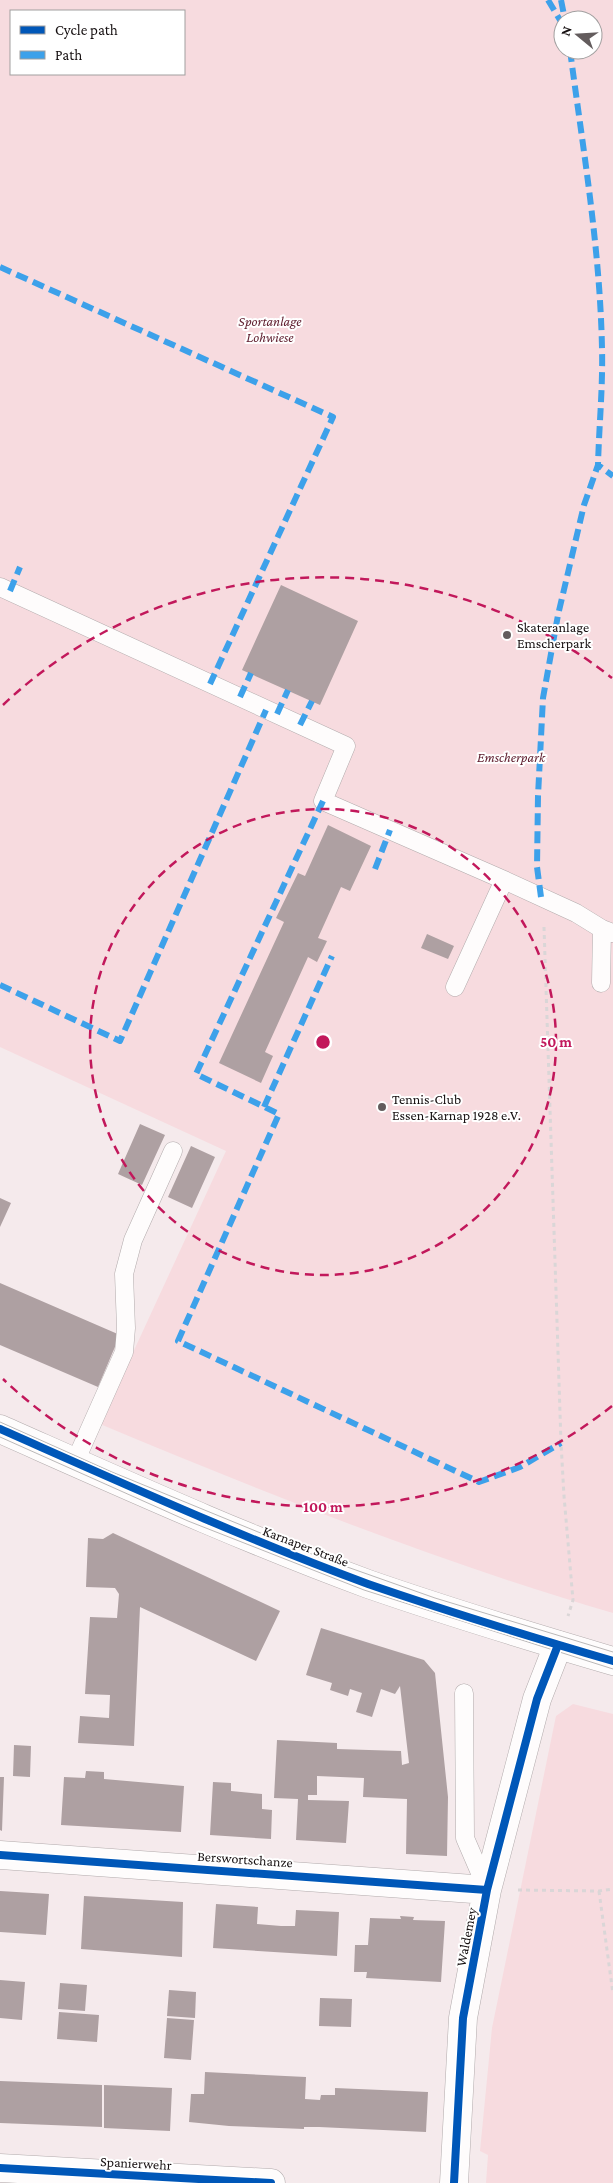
<svg xmlns="http://www.w3.org/2000/svg" width="613" height="2183" font-family="'Crimson Pro',serif">
<style>
.green{fill:#f7dbdf;fill-rule:evenodd}
.building{fill:#aea0a2}
.lines{fill:none;stroke-linecap:round;stroke-linejoin:round}
.lane-casing{stroke:#b2abac;stroke-width:19}
.street-casing{stroke:#b2abac;stroke-width:29}
.secondary-casing{stroke:#b2abac;stroke-width:29}
.path{stroke:#dad6d7;stroke-width:3;stroke-dasharray:4 4;stroke-linecap:butt}
.lane{stroke:#fefcfc;stroke-width:18}
.street{stroke:#fefcfc;stroke-width:28}
.secondary{stroke:#fefcfc;stroke-width:28}
.tram{stroke:#bab8b8;stroke-width:1}
.quiet{stroke:#3da1ea;stroke-width:6;stroke-dasharray:12 6;stroke-linecap:butt}
.cycleway-casing{stroke:#fff;stroke-width:11}
.cycleway{stroke:#0057b8;stroke-width:8}
.ring{fill:none;stroke:#c2185b;stroke-width:2.5;stroke-dasharray:9 6}
.poi-dot{fill:#635c5d;stroke:#fff;stroke-width:2}
.labels{text-anchor:middle;stroke-width:4;stroke-linejoin:round;paint-order:stroke}
.park-label{font-size:14px;font-style:italic;fill:#612131;stroke:#fff}
.poi-label{font-size:14px;fill:#150f10;stroke:#fff;text-anchor:start}
.street-label{font-size:14px;fill:#150f10;stroke:#fff}
.centre{fill:#c2185b;stroke:#fff;stroke-width:2.5}
.ring-label{font-size:15px;text-anchor:middle;font-weight:bold;fill:#c2185b;stroke:#fff;stroke-width:4;stroke-linejoin:round;paint-order:stroke}
</style>
<rect width="100%" height="100%" fill="#f5eaec"/>
<path class="green" d="M0,0H613V1613C438,1562 268,1494 100,1424L226,1151L0,1047ZM11,11H184V74H11ZM563,20H593V50H563Z
M573,1704L613,1714V2183H486L488,2155L480,2151L492,2028L556,1716Z"/>
<path class="building" d="M281,585L358,621L320,705L242,670Z
M328,825L371,846L350,891L341,887L318,938L327,941L317,962L308,957L265,1052L273,1056L261,1083L219,1063L284,922L276,918L298,873L305,876Z
M427,934L454,946L448,959L421,948Z
M140,1124L165,1135L142,1185L118,1174Z
M191,1146L215,1157L192,1208L168,1197Z
M0,1198L11,1203L0,1227Z
M0,1283L120,1335L98,1387L0,1345Z
M113,1533L280,1611L256,1661L140,1607L134,1746L78,1743L80,1716L109,1718L110,1695L85,1694L90,1617L117,1618L119,1594L115,1588L86,1587L88,1538L103,1539Z
M321,1628L424,1660L435,1673L448,1797L447,1856L406,1854L407,1799L363,1797L364,1778L317,1776V1795H308V1800L349,1801L346,1843L296,1840L298,1799L274,1798L277,1740L337,1743V1749L401,1751L402,1765L409,1763L400,1686L395,1694L381,1689L372,1717L356,1712L362,1693L350,1689L348,1696L330,1690L332,1683L306,1675Z
M14,1745L31,1746L30,1777L13,1776Z
M86,1771L104,1772V1779L184,1786L181,1832L61,1825L64,1777L85,1778Z
M0,1777H4L2,1831L0,1830Z
M213,1782L231,1783V1791L262,1794V1809L272,1810L271,1839L210,1835Z
M0,1891L49,1894L46,1935L0,1932Z
M84,1896L183,1902L182,1957L81,1949Z
M216,1904L258,1907L257,1924L281,1926H295L296,1910L339,1912L337,1956L213,1948Z
M400,1916L414,1917L413,1920L445,1921L441,1982L366,1978L367,1972H354L355,1945H368L370,1918L401,1919Z
M0,1980L25,1982L22,2020L0,2018Z
M60,1983L87,1985L85,2011L58,2009Z
M169,1990L196,1992L195,2018L167,2016Z
M320,1998L352,1999L351,2027L319,2026Z
M59,2012L99,2015L97,2042L57,2039Z
M167,2018L194,2020L191,2060L164,2058Z
M205,2072L306,2077L305,2099L320,2100L321,2095H335V2088L428,2092L426,2132L319,2127H304V2129L229,2126L189,2122L191,2094H204Z
M0,2081L102,2085V2127L0,2123Z
M104,2085L172,2088L170,2131L104,2128Z"/>
<g class="lines">
<g class="lane-casing">
<path id="lane" d="M0,587L346,746L323,801L504,880L576,913L602,929
M601,983L602,929L613,933
M455,987L504,880
M75,1462L124,1352L126,1328L124,1274L133,1240L173,1151
M464,1693L465,1838L487,1889"/>
</g>
<g class="street-casing">
<path id="street" d="M0,1855L487,1890
M0,2168L271,2183
M454,2183L463,2018L487,1890L537,1699L558,1645"/>
</g>
<g class="secondary-casing">
<path id="secondary" d="M0,1429C122,1483 243,1538 368,1584C449,1612 531,1637 613,1661"/>
</g>
<path class="path" d="M544,927L561,1443L564,1496L573,1600L568,1616
M518,1890L599,1891L613,1889
M599,1891L613,1994"/>
<use href="#lane" class="lane"/>
<use href="#street" class="street"/>
<use href="#secondary" class="secondary"/>
<path class="tram" d="M0,1422L112,1472L319,1557L435,1598L613,1652
M0,1437L188,1521L364,1590L613,1669"/>
<path class="quiet" d="M548,0L563,25
M561,0L565,20
M570,50C583,149 600,248 602,348C603,387 599,426 598,465
M0,267L333,417L210,684
M10,591L20,567
M240,697L251,673
M277,714L288,690
M300,725L312,701
M323,801L196,1074L279,1114L178,1341L479,1482L520,1467L561,1443
M375,869L390,830
M541,897L537,867L538,796L543,698L558,615L584,505L598,465L613,476
M0,985L120,1041L266,710
M264,1107L332,956"/>
<g class="cycleway-casing">
<path id="cycleway" d="M0,1429C122,1483 243,1538 368,1584C449,1612 531,1637 613,1661
M0,1855L487,1890
M0,2168L271,2183
M454,2183L463,2018L487,1890L537,1699L558,1645"/>
</g>
<use href="#cycleway" class="cycleway"/>
</g>
<g class="ring">
<circle cx="323" cy="1042" r="233"/>
<path d="M612 1406A465 465 0 0 1 3 1379M3 705A465 465 0 0 1 612 678"/>
</g>
<g class="poi-dot">
<circle cx="507" cy="635" r="5"/>
<circle cx="382" cy="1107" r="5"/>
</g>
<g class="labels">
<g class="park-label">
<text x="270" y="326">Sportanlage<tspan x="270" dy="16">Lohwiese</tspan></text>
<text x="511" y="762">Emscherpark</text>
</g>
<g class="poi-label">
<text x="517" y="632">Skateranlage<tspan x="517" dy="16">Emscherpark</tspan></text>
<text x="392" y="1104">Tennis-Club<tspan x="392" dy="16">Essen-Karnap 1928 e.V.</tspan></text>
</g>
<g class="street-label">
<text transform="translate(306 1546) rotate(21)" y="5">Karnaper Straße</text>
<text transform="translate(245 1859) rotate(4)" y="5">Berswortschanze</text>
<text transform="translate(466 1937) rotate(-79)" y="5">Waldemey</text>
<text transform="translate(136 2163) rotate(3)" y="5">Spanierwehr</text>
</g>
</g>
<circle cx="323" cy="1042" r="8" class="centre"/>
<g class="ring-label">
<text x="556" y="1047">50 m</text>
<text x="323" y="1512">100 m</text>
</g>
<rect x="10" y="10" width="175" height="65" fill="#ffffff" stroke="#a19f9f"/>
<rect x="20" y="26" width="25" height="8" fill="#0057b8" stroke="#a19f9f"/>
<text x="55" y="35" font-size="15" fill="#150f10">Cycle path</text>
<rect x="20" y="51" width="25" height="8" fill="#3da1ea" stroke="#a19f9f"/>
<text x="55" y="60" font-size="15" fill="#150f10">Path</text>
<g transform="translate(578 35) rotate(288)"><circle r="24" fill="#ffffff" stroke="#a19f9f"/>
<path d="M0-4L9 19L0 12L-9 19Z" fill="#635c5d"/>
<text y="-8" font-size="14" font-weight="bold" text-anchor="middle" fill="#150f10">N</text>
</g>
</svg>
